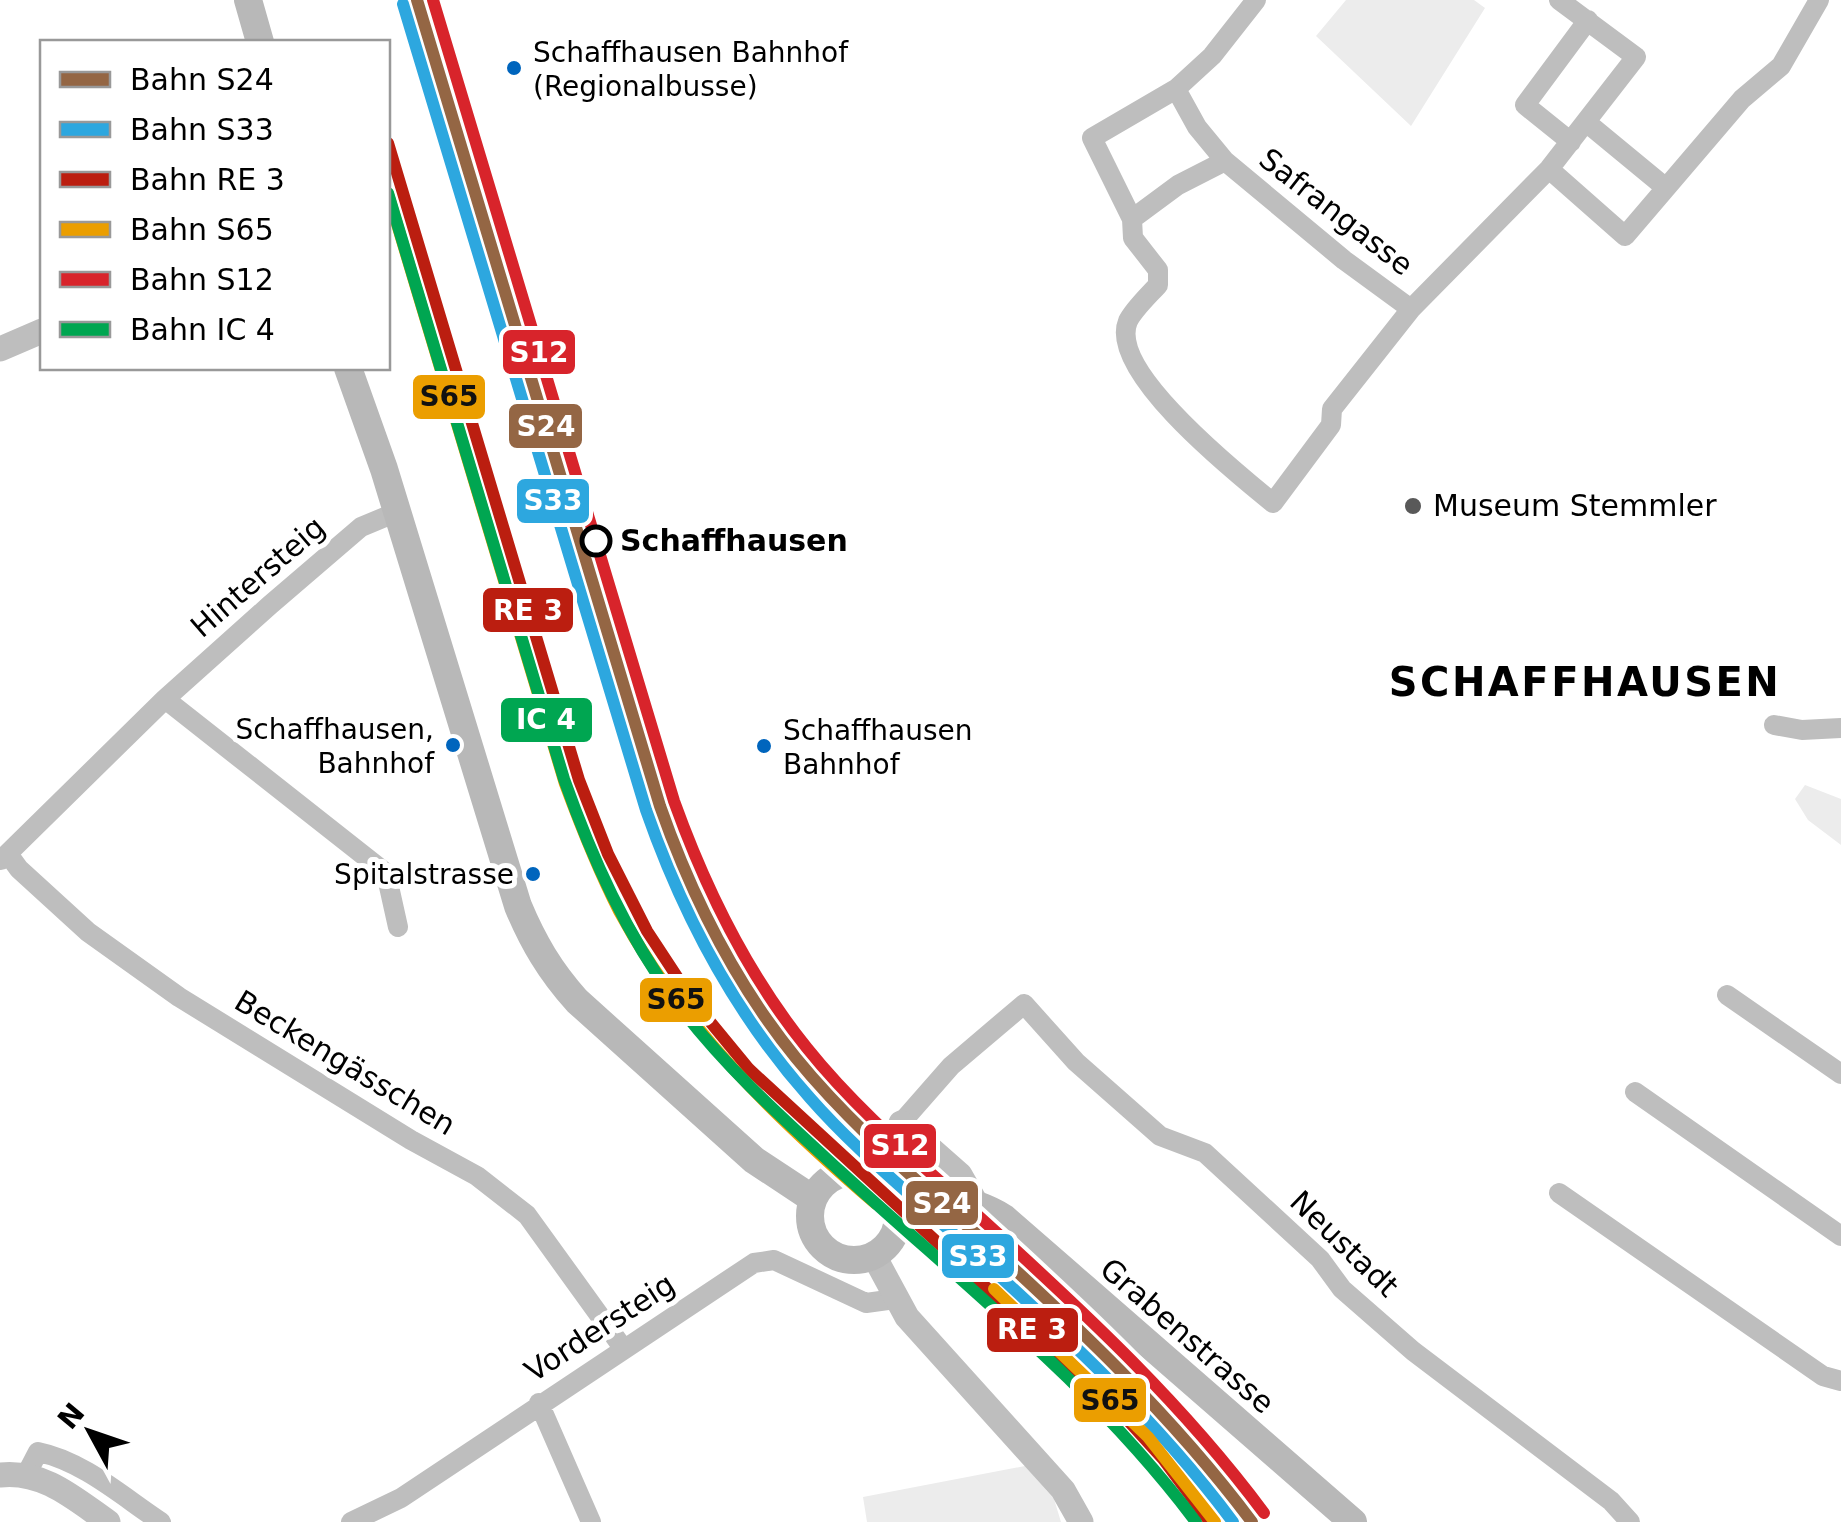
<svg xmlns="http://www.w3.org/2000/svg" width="1841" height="1522" font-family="'DejaVu Sans',sans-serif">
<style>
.green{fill:#ececec}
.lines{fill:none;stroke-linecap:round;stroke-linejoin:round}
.minor{stroke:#bebebe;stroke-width:20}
.tertiary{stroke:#bebebe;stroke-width:25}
.secondary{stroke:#b8b8b8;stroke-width:28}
.rail-1-casing{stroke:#fff;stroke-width:20}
.rail-2-casing{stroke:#fff;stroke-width:20}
.rail-3-casing{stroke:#fff;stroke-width:20}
.rail-4-casing{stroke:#fff;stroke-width:20}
.rail-5-casing{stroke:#fff;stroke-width:20}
.rail-6-casing{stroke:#fff;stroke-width:20}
.rail-1{stroke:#946644;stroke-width:12}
.rail-2{stroke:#2da7df;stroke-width:12}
.rail-3{stroke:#bb1e10;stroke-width:12}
.rail-4{stroke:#eb9e00;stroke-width:12}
.rail-5{stroke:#d8242b;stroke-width:12}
.rail-6{stroke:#00a651;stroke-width:12}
.bus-dot{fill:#0065bd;stroke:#fff;stroke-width:4}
.poi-dot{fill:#595959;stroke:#fff;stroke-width:4}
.stop-dot{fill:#fff;stroke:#000;stroke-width:5}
.labels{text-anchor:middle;stroke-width:10;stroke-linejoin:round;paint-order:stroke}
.bus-label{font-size:28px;fill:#000;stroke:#fff;text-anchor:start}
.street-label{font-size:30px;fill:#000;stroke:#fff}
.poi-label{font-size:30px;fill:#000;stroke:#fff;text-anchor:start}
.stop-label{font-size:30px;font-weight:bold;fill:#000;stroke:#fff;text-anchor:start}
.district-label{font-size:40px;font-weight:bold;letter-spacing:2.5px;fill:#000;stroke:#fff}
.line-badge{stroke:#fff;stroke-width:4}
.badge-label{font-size:28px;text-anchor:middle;font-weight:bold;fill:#fff}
.pale-badge-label{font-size:28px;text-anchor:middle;font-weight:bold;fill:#111}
</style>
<rect width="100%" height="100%" fill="#fff"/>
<path class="green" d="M1346,0H1474L1485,8L1411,126L1316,36Z
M1805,785L1841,799V845L1808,820L1795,799Z
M1025,1466L1054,1499L1061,1522H867L863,1497Z"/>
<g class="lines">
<path class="minor" d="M1176,89L1197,127L1225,161L1178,185L1132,219L1092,138L1176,89L1212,56L1256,0
M1586,122L1666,188
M1571,142L1525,105L1588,20
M1225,161L1344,260L1411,309
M1549,169L1625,236L1742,99L1781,66L1819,0
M1132,219L1133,238L1158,270V285C1149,295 1134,309 1128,321C1107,371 1239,475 1273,503L1331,425L1332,409L1411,309L1549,169L1636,57L1559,0
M165,699L386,873L398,927
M1774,725L1802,730L1841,728
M8,854L19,869L88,932L179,997L411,1140L477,1176L527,1215L623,1348
M1,860L165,699L270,605L361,527L397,512
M1727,995L1841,1074
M1635,1092L1841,1236
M901,1123L951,1066L1024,1004L1076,1062L1160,1136L1205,1153L1320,1259L1342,1289L1413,1351L1611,1501L1630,1522
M1559,1193L1823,1376L1841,1381
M539,1403L591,1522
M26,1475L38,1452C83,1461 123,1497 161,1522
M351,1522L401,1498L754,1263L774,1260L866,1303L895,1299"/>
<path class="tertiary" d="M0,349L42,331
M882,1182L901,1123L960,1175L976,1203
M874,1256L907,1317L1063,1490L1081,1522
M0,1475C43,1470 75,1499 108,1522"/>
<path class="secondary" d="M248,0L260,42
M348,368L384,469L518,906C533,942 550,971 577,1001L754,1160L813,1199
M810 1216a44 44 0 1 1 88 0a44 44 0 1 1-88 0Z
M897,1208C934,1195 971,1197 1004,1218L1353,1522"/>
<g class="rail-1-casing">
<path id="rail-1" d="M417,0L660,806C692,897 735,983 796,1058C849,1123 913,1177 975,1233C1074,1323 1171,1414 1252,1522"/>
</g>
<g class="rail-2-casing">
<path id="rail-2" d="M403,4L646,810C683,916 735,1014 810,1098C852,1146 901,1186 948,1229C1049,1321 1151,1412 1233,1522"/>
</g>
<g class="rail-3-casing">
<path id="rail-3" d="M388,143L579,780L608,854L647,931L693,1001L749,1069L1113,1404L1163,1459L1210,1522"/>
</g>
<g class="rail-4-casing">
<path id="rail-4" d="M388,194L565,784C581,827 598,870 619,911C682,1028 777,1119 876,1204
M994,1289L1148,1437L1215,1522"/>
</g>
<g class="rail-5-casing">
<path id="rail-5" d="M433,0L674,801C706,890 747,974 807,1048C859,1113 924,1166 986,1223C1086,1314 1183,1404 1264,1513"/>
</g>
<g class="rail-6-casing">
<path id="rail-6" d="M388,193L564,779C592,858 626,934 676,1002C723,1065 782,1118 840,1171C963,1284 1095,1387 1196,1522"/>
</g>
<use href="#rail-1" class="rail-1"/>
<use href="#rail-2" class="rail-2"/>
<use href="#rail-3" class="rail-3"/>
<use href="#rail-4" class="rail-4"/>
<use href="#rail-5" class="rail-5"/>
<use href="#rail-6" class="rail-6"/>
</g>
<g class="bus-dot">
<circle cx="514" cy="68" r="9"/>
<circle cx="453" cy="745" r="9"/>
<circle cx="764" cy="746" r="9"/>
<circle cx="533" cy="874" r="9"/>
</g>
<circle class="poi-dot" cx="1413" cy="506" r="10"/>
<circle class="stop-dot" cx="596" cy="541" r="14"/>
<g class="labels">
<g class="bus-label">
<text x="533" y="62">Schaffhausen Bahnhof<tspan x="533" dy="34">(Regionalbusse)</tspan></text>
<text x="434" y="739" text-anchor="end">Schaffhausen,<tspan x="434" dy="34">Bahnhof</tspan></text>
<text x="783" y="740">Schaffhausen<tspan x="783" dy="34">Bahnhof</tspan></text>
<text x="514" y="884" text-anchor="end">Spitalstrasse</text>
</g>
<g class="street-label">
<text transform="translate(1336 212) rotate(38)" y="10">Safrangasse</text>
<text transform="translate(258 577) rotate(-41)" y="10">Hintersteig</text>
<text transform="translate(345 1063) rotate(31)" y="10">Beckengässchen</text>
<text transform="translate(1344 1244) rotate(44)" y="10">Neustadt</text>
<text transform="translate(600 1328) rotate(-33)" y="10">Vordersteig</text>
<text transform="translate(1187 1336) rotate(41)" y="10">Grabenstrasse</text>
</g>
<g class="poi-label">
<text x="1433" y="516">Museum Stemmler</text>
</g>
<g class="stop-label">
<text x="620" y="551">Schaffhausen</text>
</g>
<g class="district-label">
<text x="1585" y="696">SCHAFFHAUSEN</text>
</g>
</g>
<g class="line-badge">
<rect x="501" y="328" width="76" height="48" rx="10" fill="#d8242b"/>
<rect x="411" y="373" width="76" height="48" rx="10" fill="#eb9e00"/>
<rect x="507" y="402" width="77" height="48" rx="10" fill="#946644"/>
<rect x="515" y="477" width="76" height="48" rx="10" fill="#2da7df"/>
<rect x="481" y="586" width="94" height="48" rx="10" fill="#bb1e10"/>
<rect x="499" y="696" width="95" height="48" rx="10" fill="#00a651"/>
<rect x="638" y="976" width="76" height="48" rx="10" fill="#eb9e00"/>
<rect x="862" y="1122" width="76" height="48" rx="10" fill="#d8242b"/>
<rect x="904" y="1179" width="76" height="48" rx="10" fill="#946644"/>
<rect x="940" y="1232" width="76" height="48" rx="10" fill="#2da7df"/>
<rect x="985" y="1306" width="95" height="48" rx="10" fill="#bb1e10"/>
<rect x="1072" y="1376" width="76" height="48" rx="10" fill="#eb9e00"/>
</g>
<g class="badge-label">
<text x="539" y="362">S12</text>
<text x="546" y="436">S24</text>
<text x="553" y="510">S33</text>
<text x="528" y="620">RE 3</text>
<text x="546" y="729">IC 4</text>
<text x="900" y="1155">S12</text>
<text x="942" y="1213">S24</text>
<text x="978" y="1266">S33</text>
<text x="1032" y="1339">RE 3</text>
</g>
<g class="pale-badge-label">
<text x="449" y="406">S65</text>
<text x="676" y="1009">S65</text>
<text x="1110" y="1410">S65</text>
</g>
<rect x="40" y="40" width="350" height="330" fill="#ffffff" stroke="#999999" stroke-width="2.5"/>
<rect x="60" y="72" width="50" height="15" fill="#946644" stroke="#999999" stroke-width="2.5"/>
<text x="130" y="90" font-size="30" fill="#000000">Bahn S24</text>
<rect x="60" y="122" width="50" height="15" fill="#2da7df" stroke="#999999" stroke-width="2.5"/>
<text x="130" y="140" font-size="30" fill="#000000">Bahn S33</text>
<rect x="60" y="172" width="50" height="15" fill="#bb1e10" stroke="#999999" stroke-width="2.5"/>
<text x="130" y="190" font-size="30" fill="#000000">Bahn RE 3</text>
<rect x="60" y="222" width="50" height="15" fill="#eb9e00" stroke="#999999" stroke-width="2.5"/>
<text x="130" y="240" font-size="30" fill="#000000">Bahn S65</text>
<rect x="60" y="272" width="50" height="15" fill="#d8242b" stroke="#999999" stroke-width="2.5"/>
<text x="130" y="290" font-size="30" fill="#000000">Bahn S12</text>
<rect x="60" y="322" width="50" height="15" fill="#00a651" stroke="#999999" stroke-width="2.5"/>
<text x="130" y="340" font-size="30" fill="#000000">Bahn IC 4</text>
<g transform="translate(90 1432) rotate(310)" stroke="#ffffff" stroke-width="8" paint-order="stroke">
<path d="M0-8L18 38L0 25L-18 38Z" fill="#000000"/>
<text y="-15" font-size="28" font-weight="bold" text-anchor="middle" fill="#000000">N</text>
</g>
</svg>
